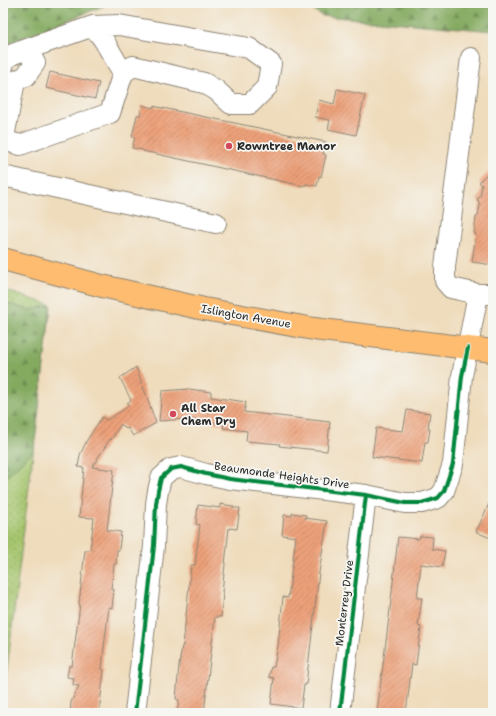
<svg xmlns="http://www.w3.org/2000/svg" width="496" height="716" font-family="'Shantell Sans',sans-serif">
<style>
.green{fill:url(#green-dots);stroke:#68784c}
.forest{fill:url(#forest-firs);stroke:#586a46}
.building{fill:url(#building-hatch)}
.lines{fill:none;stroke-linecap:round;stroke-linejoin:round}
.minor-casing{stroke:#8d8474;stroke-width:22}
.major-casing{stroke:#8d8474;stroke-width:24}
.minor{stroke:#fff;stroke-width:20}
.major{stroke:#fdbc70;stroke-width:22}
.cycleway-casing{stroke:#f6f6f2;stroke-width:6}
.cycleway{stroke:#00873e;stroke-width:4}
.poi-dot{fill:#d1495b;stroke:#f6f6f2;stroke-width:1.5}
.labels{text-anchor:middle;stroke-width:3.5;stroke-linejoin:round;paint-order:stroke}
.poi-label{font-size:11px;font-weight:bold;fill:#2b2b2b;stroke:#f6f6f2;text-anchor:start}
.street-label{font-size:11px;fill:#2b2b2b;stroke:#f6f6f2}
</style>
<defs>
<pattern id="green-dots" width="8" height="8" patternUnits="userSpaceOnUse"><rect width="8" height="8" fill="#a5c56d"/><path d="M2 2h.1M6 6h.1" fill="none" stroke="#8ea95f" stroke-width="1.8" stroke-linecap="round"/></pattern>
<pattern id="forest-firs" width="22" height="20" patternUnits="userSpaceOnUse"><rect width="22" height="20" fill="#84aa60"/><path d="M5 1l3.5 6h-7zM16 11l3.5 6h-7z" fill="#6c8b4f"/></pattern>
<pattern id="building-hatch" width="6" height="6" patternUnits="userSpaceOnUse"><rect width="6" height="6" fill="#eda17a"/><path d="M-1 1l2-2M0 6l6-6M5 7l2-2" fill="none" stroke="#c08364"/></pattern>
</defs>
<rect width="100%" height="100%" fill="#f6f6f2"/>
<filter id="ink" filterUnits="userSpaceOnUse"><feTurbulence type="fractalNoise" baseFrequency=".025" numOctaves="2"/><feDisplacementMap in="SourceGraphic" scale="8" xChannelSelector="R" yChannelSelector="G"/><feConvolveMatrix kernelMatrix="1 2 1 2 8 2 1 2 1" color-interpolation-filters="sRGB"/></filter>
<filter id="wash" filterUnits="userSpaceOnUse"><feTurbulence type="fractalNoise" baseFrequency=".012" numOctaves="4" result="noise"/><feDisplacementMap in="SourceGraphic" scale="16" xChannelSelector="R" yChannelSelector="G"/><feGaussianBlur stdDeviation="0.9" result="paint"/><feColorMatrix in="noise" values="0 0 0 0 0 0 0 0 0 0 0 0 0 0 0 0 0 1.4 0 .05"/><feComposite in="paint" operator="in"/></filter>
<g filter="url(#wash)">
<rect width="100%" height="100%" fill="#efdcbc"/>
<path class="green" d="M3,290L51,305L3,702Z"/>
<path class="forest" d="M3,3H111L3,46Z
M301,3H493V31L323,16Z
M3,302L30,310L51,305L34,450L3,480Z"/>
<g id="blocks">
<path class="building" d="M50,72L99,83L95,99L46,88Z
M337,89L365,95L356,135L328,129L330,120L315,117L319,100L334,104Z
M142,105L153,108V106L326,142L323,154L326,155L321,177L319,176L317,186L306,184V185H304L303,186L143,151V150L132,148L135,137H132L137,115H140Z
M493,168V265L472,262L476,234L474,233L476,217L478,216L480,204L477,199L480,197L482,185L479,182Z
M136,367L156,423L133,436L128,428L126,429L121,424L111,440L110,439L92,467L114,470L107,530L121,532L119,550H117L116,564H114L111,589H114L112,608L109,607L104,647L102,669L104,670L99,713H70L71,702L79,686L73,685L74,678L67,677L69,666H72L80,604H79L85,550H90L94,518L79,517L84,468L78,467L80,455L87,440L102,417L107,420L129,406L127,403L131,400L120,378Z
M189,389L211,392V397L246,402L244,412L330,422L327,451L279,446L280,444L246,441L247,431L223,428L224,424L188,419L159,421L162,391Z
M407,410L430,413L428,429H430L428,442H425L422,463L372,457L376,428L403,431Z
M493,495V539L476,532Z
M220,504L233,506V508H240L237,529L229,528L222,592H223L221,617H215L204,713H177L179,700L176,699L179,665L182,646H183L191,565H195L200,525L196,524L198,505L220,508Z
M292,513L306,515L305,518L327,521L319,573L306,685H304L301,708L271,704L274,678L269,677L271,667H274L278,646L283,597L288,598L296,537L282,535L284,515L292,516Z
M420,536L433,537L432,549L445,551L442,567L421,564L417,598H422L418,626L421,627L416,665L412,664L406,713H377L390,609L398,537L419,539Z"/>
</g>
</g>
<g filter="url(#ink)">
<use href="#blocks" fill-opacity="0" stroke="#8d8474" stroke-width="1"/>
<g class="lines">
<g class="minor-casing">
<path id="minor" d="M93,26L119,25L249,48L271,64L267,87L250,104H231L216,90L204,83L133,66L123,73
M471,58L445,267V281L451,288L478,294H493
M3,67L4,60L13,54L93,26L103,39L123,73L110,113L20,145L3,140
M3,142L15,81L26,76L35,63L27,49
M3,176L216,223
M135,713L154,546L156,504L158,491L161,478L171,469L181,467L206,474L230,479L366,495L405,503H422L438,498L444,491L453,464L462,376L478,294
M340,713L366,495"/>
</g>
<g class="major-casing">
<path id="major" d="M3,259L102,286L204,309L314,329L493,351"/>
</g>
<use href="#minor" class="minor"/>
<use href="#major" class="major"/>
<g class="cycleway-casing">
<path id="cycleway" d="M135,713L154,546L156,504L158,491L161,478L171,469L181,467L206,474L230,479L366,495L405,503H422L438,498L444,491L453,464L462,376L468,348
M340,713L366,495"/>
</g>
<use href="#cycleway" class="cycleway"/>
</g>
</g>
<g class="poi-dot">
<circle cx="229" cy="146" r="4"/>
<circle cx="173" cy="414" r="4"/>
</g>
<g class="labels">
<g class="poi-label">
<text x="237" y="150">Rowntree Manor</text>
<text x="181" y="412">All Star<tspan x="181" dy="13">Chem Dry</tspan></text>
</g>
<g class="street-label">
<text transform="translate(246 316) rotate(10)" y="4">Islington Avenue</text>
<text transform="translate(282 475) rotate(8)" y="4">Beaumonde Heights Drive</text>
<text transform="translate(344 603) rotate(-83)" y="4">Monterrey Drive</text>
</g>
</g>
<rect width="496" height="716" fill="none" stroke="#f6f6f2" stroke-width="16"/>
</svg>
